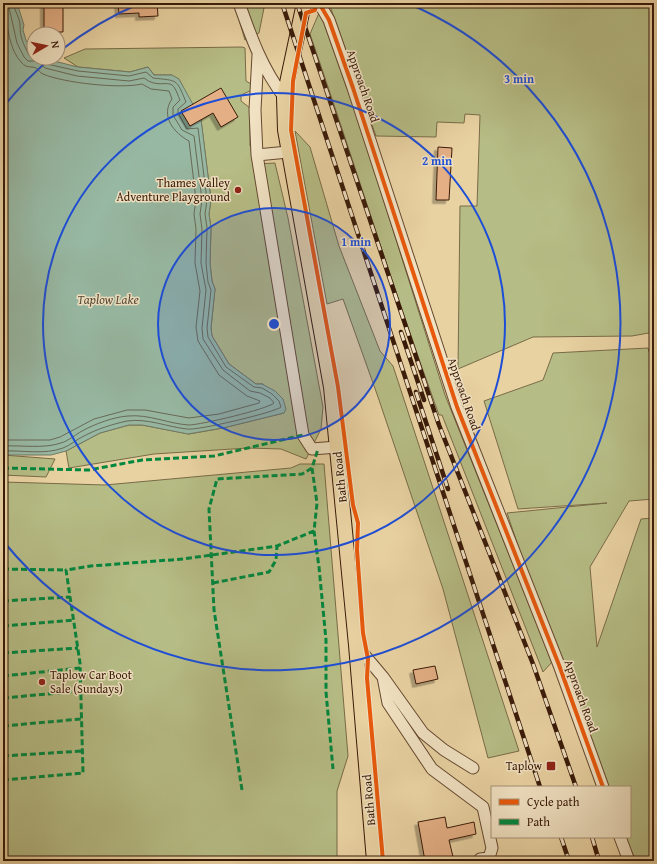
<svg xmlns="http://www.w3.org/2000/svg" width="657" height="864" font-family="'Gentium Book Plus',serif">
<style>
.green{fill:#b6bc85;stroke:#786b47}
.water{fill:#97b8a3;stroke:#717965}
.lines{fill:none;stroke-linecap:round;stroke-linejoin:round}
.shore{stroke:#686956;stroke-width:1}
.building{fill:#e4af85;stroke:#391a09;filter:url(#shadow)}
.minor-casing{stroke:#65482f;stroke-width:13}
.major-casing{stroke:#391a09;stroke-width:16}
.minor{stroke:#f1e2c3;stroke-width:11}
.major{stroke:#e9d2a2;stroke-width:14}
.rail-casing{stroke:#391a09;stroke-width:4.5}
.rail{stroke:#f1e2c3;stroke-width:3;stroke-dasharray:9;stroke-linecap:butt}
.quiet{stroke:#00873e;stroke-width:3;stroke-dasharray:6 3;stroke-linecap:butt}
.cycleway-casing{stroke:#f1e2c3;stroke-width:6}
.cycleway{stroke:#e8590c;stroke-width:4}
.ring{fill:none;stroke:#1d4ed8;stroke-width:2}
.poi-dot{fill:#8f2418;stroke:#f1e2c3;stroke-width:1.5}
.labels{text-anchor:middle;stroke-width:3;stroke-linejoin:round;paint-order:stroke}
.street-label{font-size:12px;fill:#391a09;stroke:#f1e2c3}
.poi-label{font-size:12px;fill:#391a09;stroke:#f1e2c3;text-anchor:end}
.water-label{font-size:13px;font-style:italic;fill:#554937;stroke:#f1e2c3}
.centre{fill:#1d4ed8;stroke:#f1e2c3;stroke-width:2}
.ring-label{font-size:12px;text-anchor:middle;font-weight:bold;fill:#1d4ed8;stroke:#f1e2c3;stroke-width:3;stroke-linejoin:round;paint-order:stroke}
</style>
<defs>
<filter id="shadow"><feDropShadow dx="-3.5" dy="3.5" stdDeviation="0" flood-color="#0004"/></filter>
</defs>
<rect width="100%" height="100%" fill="#e9d2a2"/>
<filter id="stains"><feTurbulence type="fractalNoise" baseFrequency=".005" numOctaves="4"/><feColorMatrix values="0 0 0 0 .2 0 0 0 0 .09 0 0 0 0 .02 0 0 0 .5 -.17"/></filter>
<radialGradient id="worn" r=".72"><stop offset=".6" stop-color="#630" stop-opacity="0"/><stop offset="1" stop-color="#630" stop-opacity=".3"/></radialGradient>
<path class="green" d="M234,3H265L259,33L245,40Z
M390,3H654V332L632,336L533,337L458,369L460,206H477L480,115L465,114L464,123L437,122L436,137L376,136L330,6L390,7Z
M319,13L323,20L359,122L445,395L552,662L543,672L442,415H439C393,289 354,161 310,34Z
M242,47L245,48L246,81L251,84L252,90L241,95V101L250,108V146H252L255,164L275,163L288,218L323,407L321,429L306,459L281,449L248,448L154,454L69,468L66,451L100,433L129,425H142L189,434L223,428L284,413L263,384H256L229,364L212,336L211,328L215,289L212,281L210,263L211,228L209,214L211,200L201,120L172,75H154L148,67L130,72L78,67L64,58L85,49Z
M295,131L310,147L339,246L380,351L393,366L519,751L488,758L443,589L378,397L343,299L327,304Z
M648,348L654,370V499L629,501L590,567L597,647L641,519L654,518V861H636L625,837H630V787H608L530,581L507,513L607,503L518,509L484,401L543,380L553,353Z
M3,455L55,459L46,477L3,475Z
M300,464H324L348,756L337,791V861H3V482L105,485L291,468Z"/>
<path class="water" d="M3,3H17L24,25L23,30L26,40L34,54V58H42L78,67L130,72L148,67L154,75H172L179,79L201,119L211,200L209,214L211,228L210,263L212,281L215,289L211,328L212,336L229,364L256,384H262L275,391L283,399L286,409L284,413L223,428L188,434L142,425H129L100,433L66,451L51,455H3Z"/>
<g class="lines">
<path class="shore" d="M13,3C14,10 20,18 20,25C20,38 23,43 29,55L34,57
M3,9C9,27 8,49 22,63C26,68 30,66 36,68C38,69 40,73 43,74C64,83 120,89 142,84L151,89L169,91L172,99C160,116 174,133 189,141L196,200L194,214L196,229L195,263L200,291L196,327L198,341L219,375L247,396L260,401L259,403L219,414L189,418L145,410H127L94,419L60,437L50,440H3
M3,446C22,445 43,449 61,443C68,441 75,435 82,431C95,424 113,417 128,416C149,414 169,424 189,425C200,425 268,409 274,403L270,398L260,393L250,391L223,370L203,339L202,328L206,290L201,263L202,229L200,214L202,200L194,136L182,130L173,115V107L180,100C178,96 176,88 172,85C167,81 156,88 144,78L129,81L77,76L45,68L38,61H28L24,57L17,43L8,3
M3,451C23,450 44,455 63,448C71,445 77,439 84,436C97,429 113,424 127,421C147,418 168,427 187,429C197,431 276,412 281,407L279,401L272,394L262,388L254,387L226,367L208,337L207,328L211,290L208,282L206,263L207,228L205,214L207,200L198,128L187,129L178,113V109L186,102C176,78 178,81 153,78L146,72L129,76L78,71L47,64L44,58"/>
</g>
<path class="building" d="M44,3H63V32H44Z
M118,3H157L158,16L139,17V13L119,14Z
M221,88L238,117L221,127L213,113L190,126L181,111Z
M438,147L452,148L449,200H436Z
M435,666L438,679L416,684L413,670Z
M445,817L447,828L474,822L476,834L449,840L454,861H425L418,822Z"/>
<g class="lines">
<g class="minor-casing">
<path id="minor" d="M239,3C251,37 262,68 284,97
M319,3L329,20L353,88L457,407L559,665L603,787
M258,55L255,110L257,155L303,435L312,449L337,447
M257,155L288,152
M356,645L383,677L423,733L444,750L473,768
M383,677L388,703L432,769L483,807L492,848L489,858L480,859
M620,837L629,861"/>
</g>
<g class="major-casing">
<path id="major" d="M304,3L284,97L285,130L331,387L356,645L374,861"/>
</g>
<use href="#minor" class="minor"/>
<use href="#major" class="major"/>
<g class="rail-casing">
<path id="rail" d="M282,3L540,787
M297,3L439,425L533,664L576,787
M401,332L424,400
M416,392L448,489
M561,837L569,861
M592,837L599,861"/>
</g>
<use href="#rail" class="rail"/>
<path class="quiet" d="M3,468L89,470L142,460L214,456L303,435
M312,468L317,503L314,531L319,567L326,640V692L333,769
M3,569L66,570
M213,583L269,572L276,560L277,546
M3,601L70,597
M3,626L74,620
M3,653L78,648
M3,676L80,668
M3,698L81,691
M3,726L81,719
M3,756L82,751
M3,780L83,773L80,663L66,570L91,566L183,559L277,546L314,531
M242,790L214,610L209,509L217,479L302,474L312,468L318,449"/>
<g class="cycleway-casing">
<path id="cycleway" d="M316,3L315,10L306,13L293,81L291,130L338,387L353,505L358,523L357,550L363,633L368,659L367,678L383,861
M319,3L329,20L353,88L457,407L559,665L603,787"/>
</g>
<use href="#cycleway" class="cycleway"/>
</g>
<circle cx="274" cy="324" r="116" fill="#1d4ed8" fill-opacity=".12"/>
<g class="ring">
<circle cx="274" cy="324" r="116"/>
<circle cx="274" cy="324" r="231"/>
<path d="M4 106A347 347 0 0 1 51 58M60 51A347 347 0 0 1 141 3M407 3A347 347 0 1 1 4 542"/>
</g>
<g class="poi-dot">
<circle cx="238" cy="190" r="4"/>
<circle cx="42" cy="682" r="4"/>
<rect x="546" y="761" width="10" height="10" rx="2"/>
</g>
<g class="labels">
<g class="street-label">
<text transform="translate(363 86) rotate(71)" y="4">Approach Road</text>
<text transform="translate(464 394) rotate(71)" y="4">Approach Road</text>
<text transform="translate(340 477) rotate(-96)" y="4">Bath Road</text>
<text transform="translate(581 696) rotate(70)" y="4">Approach Road</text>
<text transform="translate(369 800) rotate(-95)" y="4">Bath Road</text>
</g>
<g class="poi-label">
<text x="230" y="187">Thames Valley<tspan x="230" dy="14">Adventure Playground</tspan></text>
<text x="50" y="679" text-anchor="start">Taplow Car Boot<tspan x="50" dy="14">Sale (Sundays)</tspan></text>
<text x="542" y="770">Taplow</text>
</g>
<g class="water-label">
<text x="108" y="304">Taplow Lake</text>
</g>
</g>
<circle cx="274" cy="324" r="6" class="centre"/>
<g class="ring-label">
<text x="519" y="83">3 min</text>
<text x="437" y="165">2 min</text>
<text x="356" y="246">1 min</text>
</g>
<rect width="657" height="864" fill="none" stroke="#e9d2a2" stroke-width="16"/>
<rect x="4" y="4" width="649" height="856" fill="none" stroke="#391a09" stroke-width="2"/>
<rect x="8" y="8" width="641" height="848" fill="none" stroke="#391a09"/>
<rect x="491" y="786" width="140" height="52" fill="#f1e2c3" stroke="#a79279"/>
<rect x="499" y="799" width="20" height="6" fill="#e8590c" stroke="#a79279"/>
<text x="527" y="806" font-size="12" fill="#391a09">Cycle path</text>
<rect x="499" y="819" width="20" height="6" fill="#00873e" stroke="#a79279"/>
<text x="527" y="826" font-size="12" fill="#391a09">Path</text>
<g transform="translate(46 46) rotate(81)"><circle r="19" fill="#f1e2c3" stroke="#a79279"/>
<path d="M0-3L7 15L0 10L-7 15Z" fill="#8f2418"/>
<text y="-6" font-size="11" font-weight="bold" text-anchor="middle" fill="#391a09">N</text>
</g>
<rect width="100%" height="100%" filter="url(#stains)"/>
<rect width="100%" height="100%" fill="url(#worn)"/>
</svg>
